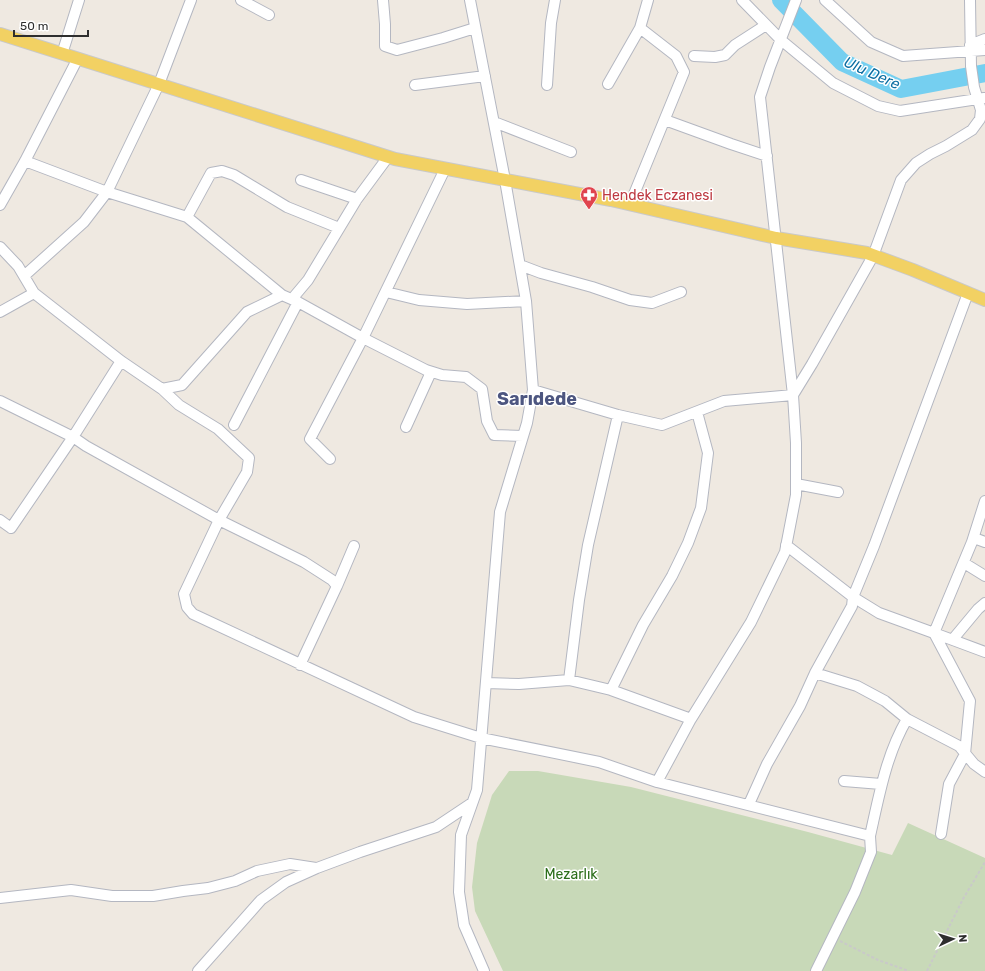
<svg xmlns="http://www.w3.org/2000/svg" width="985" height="971" font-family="Rubik,sans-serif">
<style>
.cemetery{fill:#c8d9b8}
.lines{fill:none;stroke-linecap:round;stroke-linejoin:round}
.river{stroke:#75cff0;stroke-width:18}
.minor-casing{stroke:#b4b7c1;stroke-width:12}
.major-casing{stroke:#c9c9c9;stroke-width:14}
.path{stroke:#c9c9c9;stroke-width:2;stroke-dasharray:3 2;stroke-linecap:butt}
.minor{stroke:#fff;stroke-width:10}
.major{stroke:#f2d163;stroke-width:12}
.labels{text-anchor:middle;stroke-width:3;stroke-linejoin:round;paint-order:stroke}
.health-label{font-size:14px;fill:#be3a42;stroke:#fff;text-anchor:start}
.park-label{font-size:14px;fill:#2c6e1b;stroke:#fff}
.water-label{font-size:15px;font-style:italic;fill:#0d6fa3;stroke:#fff}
.district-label{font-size:18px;font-weight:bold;fill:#4d5680;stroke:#fff}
</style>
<rect width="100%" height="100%" fill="#efe9e1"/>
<path class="cemetery" d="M509,771H538L631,787L808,832L892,855L908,823L985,858V971H503L475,911L472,887L477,843L492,795Z"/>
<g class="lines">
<path class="river" d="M781,0L842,62L901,89L985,73"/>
<g class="minor-casing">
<path id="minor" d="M241,0L269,15
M383,0L385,24V46L397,50L443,38L475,28
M470,0L505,180L526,301L533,390L527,423L500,512L477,790L461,835L459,892L464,925L484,971
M742,0L781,40L833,83L878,106L900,111L984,98
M825,0L871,42L903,56L985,50
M970,0L971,66L974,87L981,110L980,119L972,130L946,146L930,154L916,163L901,180L873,256L812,364L793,395L796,443V495L785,552L751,622L691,719L657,782L870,836C879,796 886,755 907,719L959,746L974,764L985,772
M970,45L985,39
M62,54L79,0
M694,56L715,57L725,55L735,45L766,25
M608,84L640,28
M415,85L485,76
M547,85L551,23L555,0
M665,120L731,144L767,156
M494,122L571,152
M25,161L107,192L159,84L191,0
M301,180L357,199
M630,204L684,72L676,56L640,28L648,0
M0,205L25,161L78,58
M187,217L211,173L222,171L234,175L287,207L339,228
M0,247L18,266L34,293L121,361L162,389L179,405L218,429L249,458L247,472L219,520L184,594L187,607L193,614L414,717L481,738L599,762L657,782
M520,265L541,273L592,287L630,300L652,303L681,292
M24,276L84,222L107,192L187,217L282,295L298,302L363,338L445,169
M386,292L419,300L467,304L526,301
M292,299L308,280L357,199L388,157
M0,312L34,293
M121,361L73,437L86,446L219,520L304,562L332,580L337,586L300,665
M162,389L182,385L247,312L282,295
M533,390L618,415L662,425L724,401L793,395L760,97L770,67L796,0
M0,401L73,437L11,528L0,520
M234,425L298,302
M406,427L431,372
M330,459L310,439L363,338L426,370L442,375L466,377L482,389L487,421L494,435L523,436
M796,484L838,492
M985,501L972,542L934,633L985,652
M974,538L985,542
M786,545L853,597L879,613L934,633L970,701L965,754L949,784L941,834
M964,563L985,576
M337,586L354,546
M953,639L978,609L985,603
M815,673L857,686L885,701L907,719
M569,680L579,600L588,545L618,415
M486,683L519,684L569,680L611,690L691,719
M611,690L643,625L672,576L688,543L701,508L708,453L697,412
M844,781L881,784
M749,804L767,764L800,706L815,673L852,606L853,597L874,546L968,293
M0,898L71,890L112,896H153L183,891L208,888L235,881L257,871L290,864L316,868
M198,971L261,900L286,882L317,868L360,852L436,827L472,803
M816,971L855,892L871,852L870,836"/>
</g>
<g class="major-casing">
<path id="major" d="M0,34L395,159L611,200L776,238L867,253L913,270L985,300"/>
</g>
<path class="path" d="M840,941L878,960L909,971
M927,971L963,899L985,862"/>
<use href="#minor" class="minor"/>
<use href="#major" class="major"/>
</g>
<defs>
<g id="pharmacy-pin" transform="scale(0.9)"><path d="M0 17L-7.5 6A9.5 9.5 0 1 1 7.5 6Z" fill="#e0444e" stroke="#fff"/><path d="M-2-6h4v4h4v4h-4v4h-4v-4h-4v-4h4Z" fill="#fff"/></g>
</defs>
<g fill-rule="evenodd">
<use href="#pharmacy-pin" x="589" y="195"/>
</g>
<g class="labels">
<g class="health-label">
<text x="602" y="200">Hendek Eczanesi</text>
</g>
<g class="park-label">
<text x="571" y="879">Mezarlık</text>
</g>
<g class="water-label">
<text transform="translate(872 73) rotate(24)" y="5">Ulu Dere</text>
</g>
<g class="district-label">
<text x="537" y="405">Sarıdede</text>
</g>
</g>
<g transform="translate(953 939) rotate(86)" stroke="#ffffff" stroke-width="3" paint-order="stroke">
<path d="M0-3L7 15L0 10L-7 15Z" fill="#2e2e2e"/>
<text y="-6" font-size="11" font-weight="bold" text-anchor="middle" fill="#2e2e2e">N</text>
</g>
<path d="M14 30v6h74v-6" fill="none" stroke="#2e2e2e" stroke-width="2"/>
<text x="20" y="30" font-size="12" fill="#2e2e2e" stroke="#ffffff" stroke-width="3" paint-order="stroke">50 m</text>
</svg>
